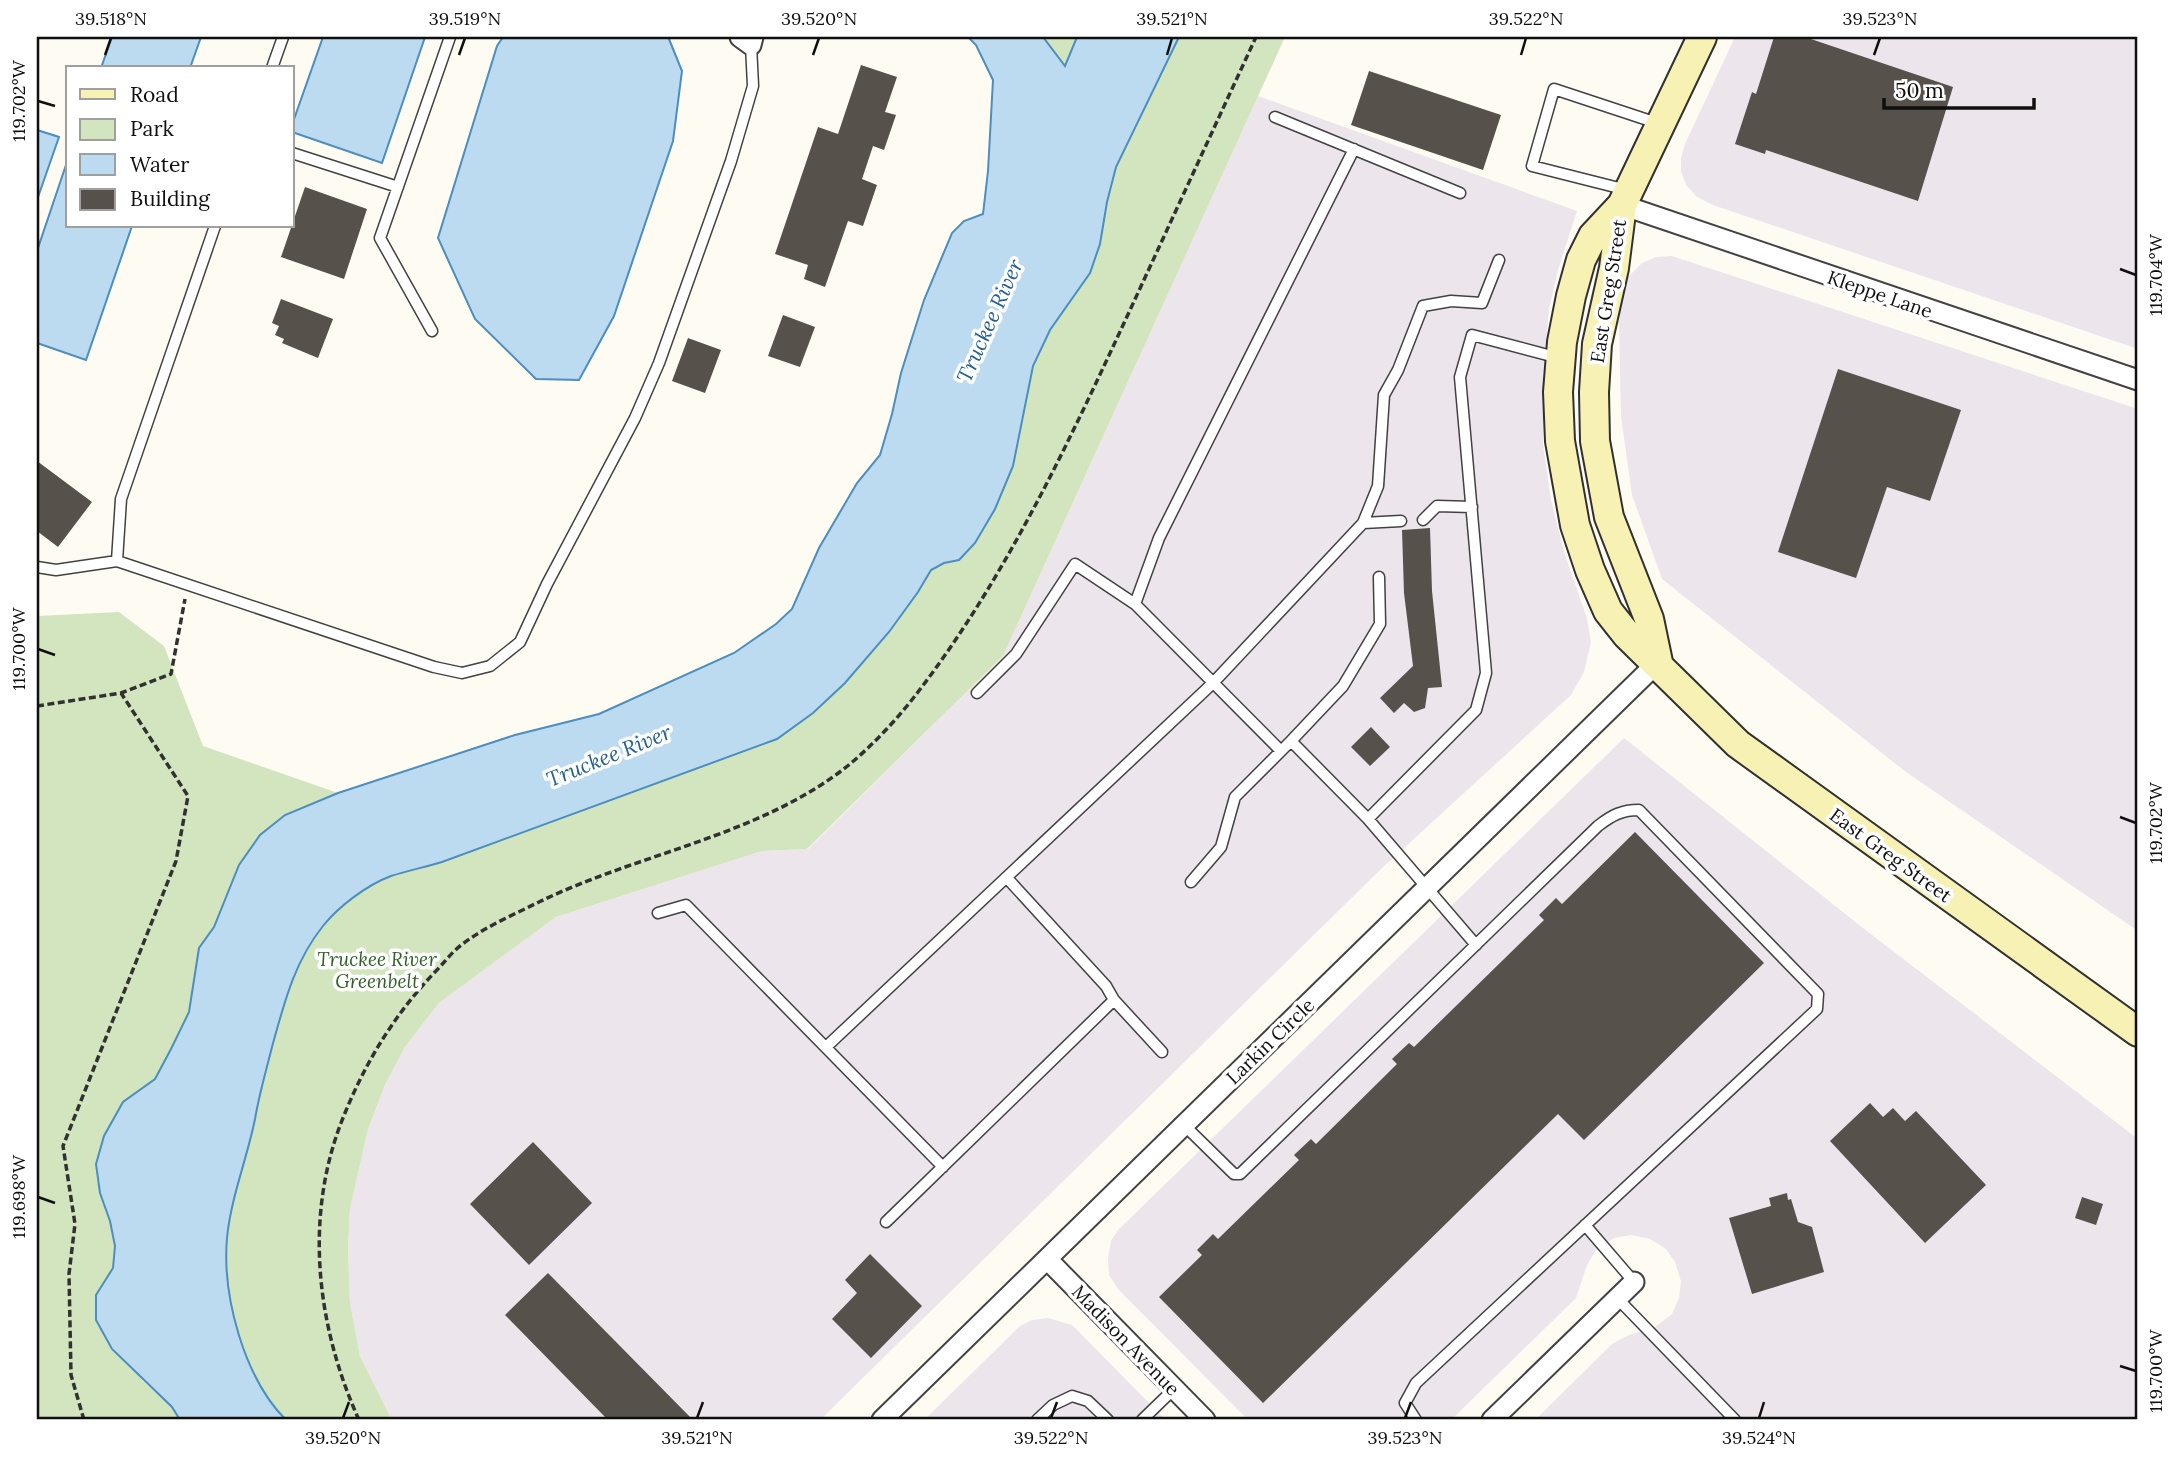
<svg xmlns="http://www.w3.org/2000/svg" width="2175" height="1457" font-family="Lora,serif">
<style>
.industrial{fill:#ece5ec}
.green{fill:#d2e5bf}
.water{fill:#bcdbf0;stroke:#4b8ebf;stroke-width:2}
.building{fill:#57514c}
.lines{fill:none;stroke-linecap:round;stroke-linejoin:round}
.lane-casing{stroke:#424242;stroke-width:13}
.street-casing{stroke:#424242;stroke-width:23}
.secondary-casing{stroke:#313131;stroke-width:32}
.path{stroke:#313131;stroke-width:3.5;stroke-dasharray:7 3.5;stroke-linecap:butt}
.lane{stroke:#fff;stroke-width:10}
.street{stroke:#fff;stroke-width:19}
.secondary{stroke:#f7f1b4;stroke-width:28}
.ticks{fill:none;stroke:#0f0f0f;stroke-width:2.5}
.labels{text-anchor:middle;stroke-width:7;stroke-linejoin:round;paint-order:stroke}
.street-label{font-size:19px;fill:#0f0f0f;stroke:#fff}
.park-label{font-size:19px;font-style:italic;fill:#316026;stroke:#fff}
.water-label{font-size:21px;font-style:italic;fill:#256194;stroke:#fff}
.neatline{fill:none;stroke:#0f0f0f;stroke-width:2.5}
.ticks-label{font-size:18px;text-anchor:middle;fill:#0f0f0f}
</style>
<rect width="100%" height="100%" fill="#fefcf2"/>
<path class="industrial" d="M1735,37H2138V349L1713,205L1697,197L1686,185L1681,171V158L1685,144Z
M1258,96L1577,211L1558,270L1549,309L1543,379V444L1551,500L1565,555L1587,618L1591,642L1584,672L1571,695L1380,870L820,1420H392L360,1356L350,1303L348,1249L350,1209L368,1129L385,1085L405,1047L439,1003L556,917L762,851L808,849L1003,656Z
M1672,256L2138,409V931L1906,772L1662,579L1632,495L1621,416L1619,323L1622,293L1629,276L1642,263L1656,257Z
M1624,738L1863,928L2138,1139V1420H1535L1612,1344L1629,1335L1655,1327L1672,1314L1679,1298L1681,1281L1675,1262L1666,1249L1650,1239L1631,1235L1614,1238L1597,1249L1587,1265L1576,1298L1451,1420H1248L1118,1289L1109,1275L1108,1259L1111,1241L1118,1230Z
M1048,1318L1072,1325L1166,1420H924L1020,1326L1032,1320Z"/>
<path class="green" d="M1043,37H1077L1065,66Z
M1179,37H1285L1003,656L807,849L762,851L556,917L439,1003L405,1047L385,1085L368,1129L350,1209L348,1249L350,1303L360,1356L392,1420H286C244,1379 222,1296 227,1238C231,1197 247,1159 255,1119C259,1095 266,1071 272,1047C284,1004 294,962 323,926C339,906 367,885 391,876C407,871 425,867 442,862L777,739L813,713L845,683L889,632L918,592L931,570L944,563L959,560L975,543L995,509L1013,466L1033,366L1050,330L1090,273L1116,167Z
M119,612L164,646L203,746L338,793L285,815L260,835L239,865L214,927L199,948L189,1012L171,1049L155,1079L123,1102L104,1136L96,1164L100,1193L110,1221L115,1246L113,1268L96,1295L143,1381L172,1407L180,1420H37V616Z"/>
<path class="water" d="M112,37H201L190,68H101Z
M323,37H425L382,163L292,132V125Z
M503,37H666L669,39L682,71L673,141L614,316L579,380L536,379L475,319L438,238L497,46Z
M968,37H1043L1065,66L1077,37H1179L1116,167L1107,202L1100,244L1090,273L1050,330L1033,366L1013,466L995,509L975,543L959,560L944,563L931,570L918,592L889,632L845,683L813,713L777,739L442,862C425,867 407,871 391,876C367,885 339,906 323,926C294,962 284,1004 272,1047C266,1071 259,1095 255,1119C247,1159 231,1197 227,1238C222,1296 244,1378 286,1420H180L172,1407L112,1349L96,1320V1295L113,1268L115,1246L110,1221L100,1193L96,1164L104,1136L123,1102L155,1079L171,1049L189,1012L199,948L214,927L239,865L260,835L285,815L338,793L515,735L599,714L734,653L776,624L792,609L819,548L857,483L880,455L892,414L901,373L924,300L952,233L964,221L983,214L988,171L993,80L976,45Z
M37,130L59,137L37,200Z
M68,159V226H132L86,360L37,343V251Z"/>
<path class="building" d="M1774,37H1805L1953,87L1918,201L1766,150L1765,154L1735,144L1752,92L1756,94Z
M861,65L897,77L885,112L896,115L884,150L873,146L862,179L877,185L863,226L848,221L825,287L804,279L808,265L775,254L818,127L838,134Z
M1369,71L1501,115L1483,170L1351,125Z
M305,187L367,209L344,279L281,257Z
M281,299L333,319L318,358L282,343L284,339L275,335L279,326L272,323Z
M783,315L815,327L800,367L768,356Z
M688,338L721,350L705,393L672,381Z
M1838,369L1961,410L1930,501L1887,487L1856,578L1778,552Z
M37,461L92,502L58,547L37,531Z
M1430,528L1432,591L1442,687L1428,688L1425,708L1414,712L1404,703L1394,713L1380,698L1413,666L1404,593L1402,530Z
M1371,727L1390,747L1370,766L1351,747Z
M1635,832L1764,963L1584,1140L1558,1114L1263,1403L1159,1297L1202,1255L1197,1250L1213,1234L1218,1239L1299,1160L1294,1155L1311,1139L1316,1144L1397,1064L1392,1059L1409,1043L1414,1047L1544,920L1539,915L1556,898L1562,904Z
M1870,1103L1883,1117L1893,1108L1905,1121L1916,1111L1986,1185L1925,1243L1830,1141Z
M533,1142L592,1203L529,1265L470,1204Z
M1787,1193L1788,1200L1791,1199L1798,1222L1812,1227L1824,1272L1752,1294L1729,1218L1771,1206L1769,1198Z
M2082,1197L2103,1204L2096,1225L2075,1218Z
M870,1254L922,1306L871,1358L832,1319L857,1293L845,1280Z
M548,1273L693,1420H608L505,1315Z"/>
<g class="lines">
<g class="lane-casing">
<path id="lane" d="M272,68L283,37
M1275,117L1460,193
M292,153L398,187
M1627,190L1532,166L1554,89L1660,124
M432,331L380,238L450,37
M1423,520L1437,506L1472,507
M1363,523L1401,521
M117,561L434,667L462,673L490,666L520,642L547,584L635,418L659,363L731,161L753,86L751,45
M37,567L56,570L117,561L121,499L215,226
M977,693L1016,654L1075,564L1135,604
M1281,751L1135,604L1159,538L1354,149
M1368,819L1291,741L1343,686L1380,624L1379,577
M1191,882L1221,847L1235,797L1291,741
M658,913L686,905L943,1167
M1476,945L1368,819L1476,710L1486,673L1460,377L1472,335L1559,358
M1114,1000L1162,1052
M826,1047L1213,683L1363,523L1378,486L1384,395L1398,370L1423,306L1451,301L1482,303L1499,260
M1184,1125L1234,1174H1240L1598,826C1612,815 1622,810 1639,810L1818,994L1817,1009L1416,1383L1405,1403L1416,1420
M886,1222L1114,1000L1106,986L1007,878
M1585,1225L1634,1282
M1617,1298L1735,1420
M1037,1420L1053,1405L1072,1396L1088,1401L1108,1420
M1142,1420L1174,1389"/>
</g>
<g class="street-casing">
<path id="street" d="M740,37L751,45L753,37
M1622,205L2138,380
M1047,1259L1205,1420
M882,1420L1658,662
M1492,1420L1634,1282"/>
</g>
<g class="secondary-casing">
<path id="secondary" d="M1702,37L1622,205L1593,236L1581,260L1571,296L1562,342L1558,392L1560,441L1575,525L1590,570L1608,611L1627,635L1738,744L2138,1032
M1622,205L1614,268L1597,344L1594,392L1595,441L1609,517L1649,619L1658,662"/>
</g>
<path class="path" d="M37,706L121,693L171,674L185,599
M84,1420L71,1375L69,1274L75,1224L63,1146L176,861L188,796L121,693
M359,1420C317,1327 304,1220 341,1123C363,1066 393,1016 435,972C444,963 451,953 460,946C484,927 513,915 539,902C639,853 763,835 850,764C875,743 899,717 918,692C1004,580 1065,450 1124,323C1168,228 1212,132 1256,37"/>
<use href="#lane" class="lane"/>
<use href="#street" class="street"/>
<use href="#secondary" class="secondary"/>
</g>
<path class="ticks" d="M105,55L111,38M459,55L465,38M813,55L819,38M1167,55L1172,38M1521,55L1526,38M1874,55L1880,38M38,101L55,106M2120,269L2136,275M38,649L55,655M2120,817L2136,823M38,1197L55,1203M2120,1366L2136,1371M343,1418L349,1402M697,1418L703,1402M1051,1418L1057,1402M1405,1418L1411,1402M1759,1418L1764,1402"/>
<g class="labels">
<g class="street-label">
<text transform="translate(1608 291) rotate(-81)" y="7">East Greg Street</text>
<text transform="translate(1880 294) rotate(19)" y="7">Kleppe Lane</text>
<text transform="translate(1891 855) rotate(36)" y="7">East Greg Street</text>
<text transform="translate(1270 1041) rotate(-44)" y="7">Larkin Circle</text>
<text transform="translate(1126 1340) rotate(46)" y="7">Madison Avenue</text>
</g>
<g class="park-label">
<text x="377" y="966">Truckee River<tspan x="377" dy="22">Greenbelt</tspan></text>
</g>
<g class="water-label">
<text transform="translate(990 321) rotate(-66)" y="7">Truckee River</text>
<text transform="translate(609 756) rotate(-22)" y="7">Truckee River</text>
</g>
</g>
<rect width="2175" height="1457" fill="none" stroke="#ffffff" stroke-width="77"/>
<rect x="66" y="66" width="228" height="161" fill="#ffffff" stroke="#9f9f9f" stroke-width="2"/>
<rect x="80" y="89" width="35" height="10" fill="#f7f1b4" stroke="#9f9f9f" stroke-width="2"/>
<text x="130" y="102" font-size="21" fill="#0f0f0f">Road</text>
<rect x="80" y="119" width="35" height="21" fill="#d2e5bf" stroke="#9f9f9f" stroke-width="2"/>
<text x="130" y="136" font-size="21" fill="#0f0f0f">Park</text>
<rect x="80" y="154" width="35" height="21" fill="#bcdbf0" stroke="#9f9f9f" stroke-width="2"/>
<text x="130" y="172" font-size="21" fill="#0f0f0f">Water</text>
<rect x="80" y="189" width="35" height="21" fill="#57514c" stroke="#9f9f9f" stroke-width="2"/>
<text x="130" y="206" font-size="21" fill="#0f0f0f">Building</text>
<path d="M1884 98v10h150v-10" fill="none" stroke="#0f0f0f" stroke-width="3.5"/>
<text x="1895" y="98" font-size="21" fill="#0f0f0f" stroke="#ffffff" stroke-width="5" paint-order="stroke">50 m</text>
<rect x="38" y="38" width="2098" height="1380" class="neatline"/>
<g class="ticks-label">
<text x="111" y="25">39.518°N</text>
<text x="465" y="25">39.519°N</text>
<text x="819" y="25">39.520°N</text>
<text x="1172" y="25">39.521°N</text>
<text x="1526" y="25">39.522°N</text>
<text x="1880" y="25">39.523°N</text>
<text transform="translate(19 101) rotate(-90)" y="6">119.702°W</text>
<text transform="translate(2156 275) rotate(-90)" y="6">119.704°W</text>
<text transform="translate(19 649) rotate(-90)" y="6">119.700°W</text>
<text transform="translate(2156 823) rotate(-90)" y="6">119.702°W</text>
<text transform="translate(19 1197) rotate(-90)" y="6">119.698°W</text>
<text transform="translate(2156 1371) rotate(-90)" y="6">119.700°W</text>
<text x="343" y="1444">39.520°N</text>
<text x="697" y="1444">39.521°N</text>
<text x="1051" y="1444">39.522°N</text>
<text x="1405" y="1444">39.523°N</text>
<text x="1759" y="1444">39.524°N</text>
</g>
</svg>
